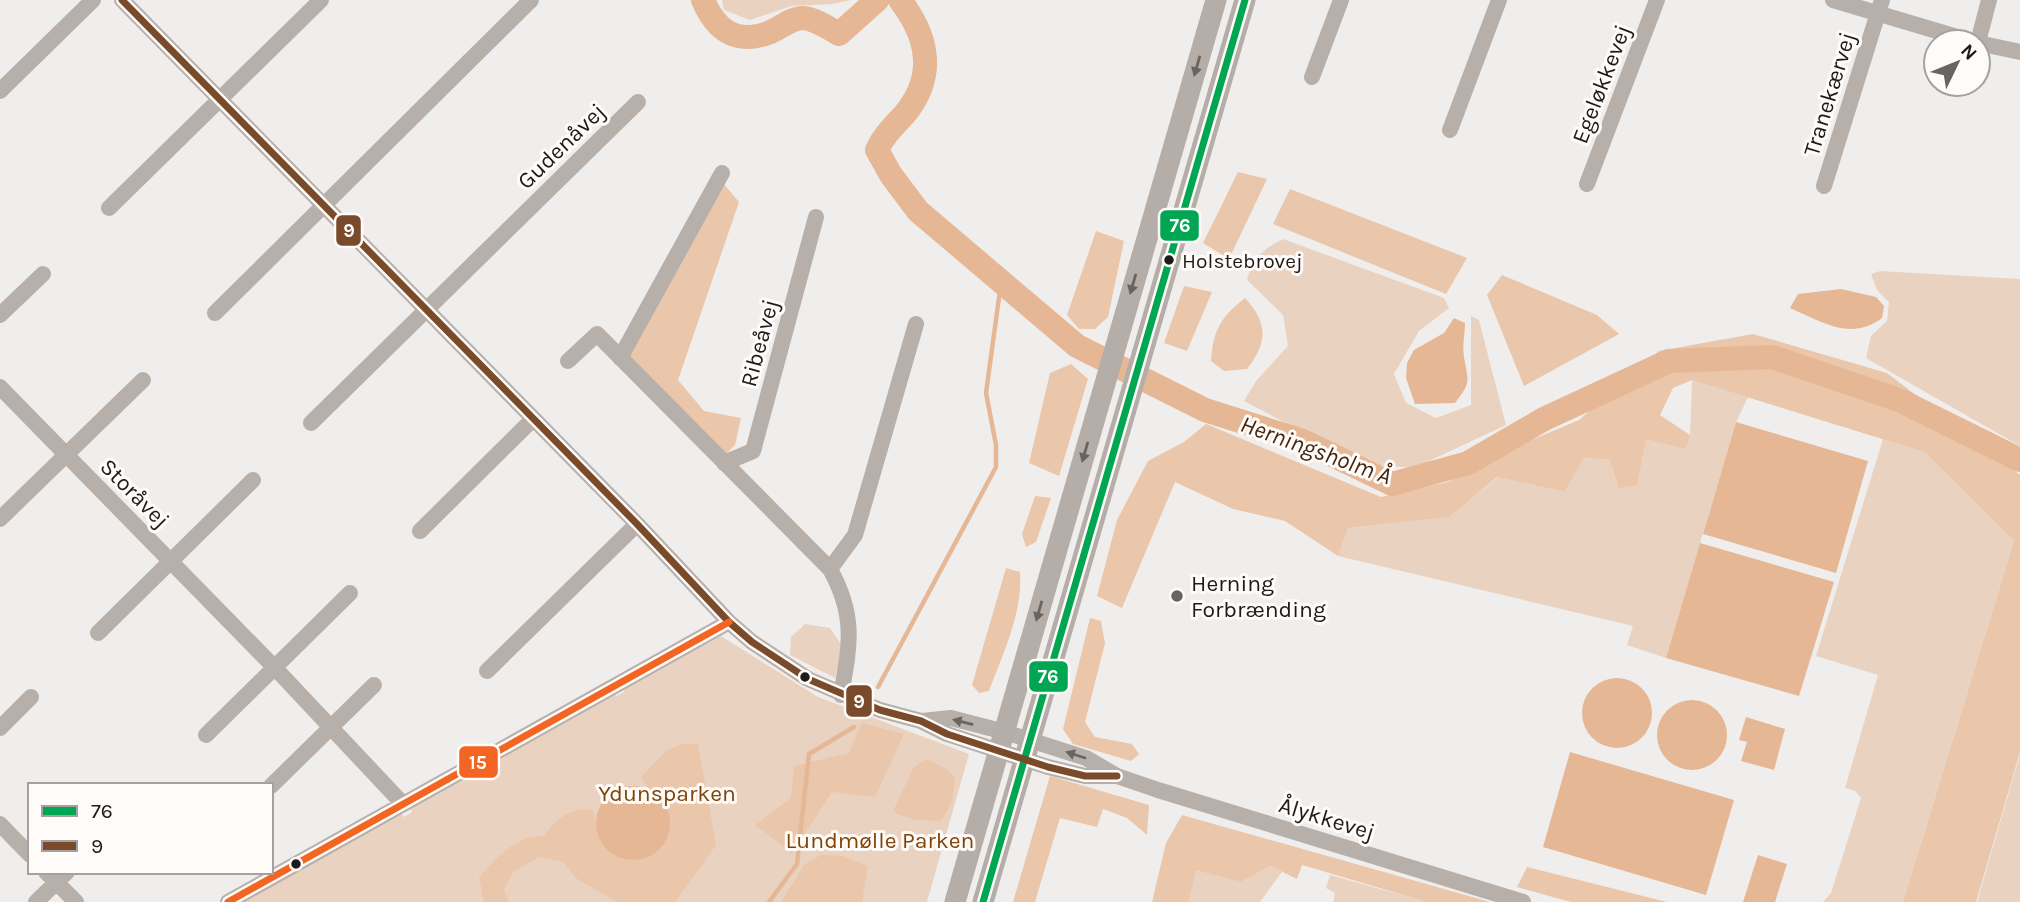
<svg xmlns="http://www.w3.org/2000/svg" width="2020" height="902" font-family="Karla,sans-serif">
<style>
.green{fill:#ead2c0}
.forest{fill:#eac6aa}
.water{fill:#e5b794}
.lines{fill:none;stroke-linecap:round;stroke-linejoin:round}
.stream{stroke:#e5b794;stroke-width:4.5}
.river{stroke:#e5b794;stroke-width:24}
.minor{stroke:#b7afaa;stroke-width:16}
.secondary{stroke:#b5ada8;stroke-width:21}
.bus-1-casing{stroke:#fefbf9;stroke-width:12}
.bus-2-casing{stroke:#fefbf9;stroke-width:12}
.bus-3-casing{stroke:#fefbf9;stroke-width:12}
.bus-1{stroke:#00a651;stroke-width:7}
.bus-2{stroke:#7a4b2a;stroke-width:7}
.bus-3{stroke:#f26522;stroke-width:7}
.oneway{fill:#696461}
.oneway2{fill:#6a6562}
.bus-dot{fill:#1d1b1a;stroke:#fefbf9;stroke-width:2.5}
.poi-dot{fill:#676564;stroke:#fefbf9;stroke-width:2.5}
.labels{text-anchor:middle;stroke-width:6;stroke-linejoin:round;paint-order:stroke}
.bus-label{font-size:21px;fill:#1d1b1a;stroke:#fefbf9;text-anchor:start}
.street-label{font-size:23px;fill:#1d1b1a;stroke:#fefbf9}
.poi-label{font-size:23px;fill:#1d1b1a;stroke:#fefbf9;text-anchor:start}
.park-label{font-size:23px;fill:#804409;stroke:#fefbf9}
.water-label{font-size:24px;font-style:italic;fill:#412712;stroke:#fefbf9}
.line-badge{stroke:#fefbf9;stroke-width:2.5}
.badge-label{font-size:19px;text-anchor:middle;font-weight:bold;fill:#fff}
</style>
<rect width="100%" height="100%" fill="#f0eeec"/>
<path class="green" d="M722,0H851L833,4L791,6L750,20L724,10Z
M1283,239L1444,298L1449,308L1419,331L1394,374L1406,403L1436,418L1471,405V316L1479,320L1506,425L1414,468L1364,464L1244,401L1256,381L1288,346L1283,315L1247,280C1253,258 1263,249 1283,239Z
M1880,271L2020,279V446L1866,358L1871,336L1887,321L1889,302L1877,290L1871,274Z
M1692,380L1748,397L1736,422L1666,658L1627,645L1633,626L1338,556L1348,528L1448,517L1498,477L1563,492L1584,458L1610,460L1646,438L1686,448L1690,435Z
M1883,439L1924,452L2014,541L1903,902H1823L1831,893L1861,798L1855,791L1845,788L1878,675L1816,656Z
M805,624L830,628L843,647L835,678L790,655L791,637Z
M721,636L818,697L969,754L927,902H242L401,813L404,817L412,812L410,808L613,692L616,696L624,692L622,687Z
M2020,754V902H1977Z
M1270,866L1282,872L1260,902H1189L1196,869L1241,882Z
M1330,875L1427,902H1333L1335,893L1326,888Z"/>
<path class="forest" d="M1238,172L1267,179L1229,259L1203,243Z
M722,182L739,202L678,380L704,411L741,418L735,445L724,456L624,356Z
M1290,189L1467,258L1446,294L1273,224Z
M1096,231L1124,241L1108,317L1095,329H1079L1067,315Z
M1502,275L1597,315L1619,334L1524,386L1487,295Z
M1184,286L1212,292L1187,351L1164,343Z
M1245,298C1268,323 1268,342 1247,369L1224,371L1211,361C1213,330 1221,317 1245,298Z
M1753,334L1887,373L2020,475V752L1976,902H1903L2014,541L1924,452L1692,380L1673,388L1660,415L1690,435L1686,449L1646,439L1637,485L1619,488L1610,460L1584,458L1564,492L1497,477L1449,517L1348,528L1338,556L1285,521L1233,509L1175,482L1122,608L1097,596L1117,520L1148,461L1184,442L1206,424L1381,497L1448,482L1503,452L1579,420L1659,351Z
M1071,364L1088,379L1059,476L1029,463L1050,373Z
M1035,496L1051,498L1036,542L1026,547L1022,534Z
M1006,568L1020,572C1023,613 1003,653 989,691L979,693L972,685Z
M1090,618L1101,621L1105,643L1085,722L1095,737L1132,744L1139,754L1131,761L1073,744L1063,729Z
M862,723L904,734L875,797L832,792L792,853L755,825L791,798L794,766L849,753Z
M684,744H698L716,845L675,902H617L577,879L563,862L539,857L514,871L504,890L509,902H484L479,877C497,858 516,835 544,836C556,818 571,807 593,810C599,836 604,854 632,860L658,795L648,788L641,777L668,749Z
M927,759L948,770L955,779L952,802L941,821L915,820L896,814L894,809L914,767Z
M1050,776L1149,805L1147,835L1127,818L1103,809L1097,827L1060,818L1035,902H1013Z
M1182,815L1490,902H1427L1302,865L1297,879L1270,866L1241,882L1196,870L1189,902H1152L1166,843Z
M821,855L843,856L868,866L862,902H781L805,864Z
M1527,867L1667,902H1571L1517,887Z"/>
<path class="water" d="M1841,289L1876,297L1884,306L1882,318C1850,342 1821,321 1790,308L1798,294Z
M1454,318L1465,323C1465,334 1462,346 1464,357C1468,381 1472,382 1455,403L1415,404L1406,378L1407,363L1414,350L1444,333Z
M1736,422L1868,461L1836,573L1703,534Z
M1700,543L1834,582L1799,696L1666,658Z
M1582 713a35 35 0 1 1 70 0a35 35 0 1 1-70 0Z
M1657 735a35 35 0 1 1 70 0a35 35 0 1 1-70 0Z
M1746,717L1785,729L1774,770L1741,761L1747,742L1739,740Z
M1570,752L1734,800L1706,895L1543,847Z
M596 823a37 37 0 1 1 74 0a37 37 0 1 1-74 0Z
M1758,855L1787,864L1775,902H1743Z"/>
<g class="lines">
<path class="stream" d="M878,687L996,467V445L986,393L1001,283
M769,902L797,864L809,754L854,727"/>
<path class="river" d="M703,0C715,29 735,45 768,33C779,29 791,18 803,18C816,19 828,28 839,34L877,0
M900,0C929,38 936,77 904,115C893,127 884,135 877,150L891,175L918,211L1077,346L1205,410L1303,441L1392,484L1468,463L1544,419L1669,361L1772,357L1899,400L2020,460"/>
<path class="minor" d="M122,0L637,524L729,622L752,642L808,679L880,710L921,721L947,734L1048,767L1085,776H1117
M1833,0L1974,42
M1978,42L1989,0
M1978,43L2020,52
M1312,77L1341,0
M0,91L93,0
M1450,130L1499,0
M1587,184L1657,0
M1824,186L1882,0
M109,208L321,0
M215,313L531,0
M0,315L43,274
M620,358L722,173
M568,361L597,334L830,569C856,616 850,645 841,695
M0,387L275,668L402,803
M311,423L638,102
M724,463L753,451L816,217
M0,519L143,380
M420,531L533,419
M830,569L855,535L916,324
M98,633L253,480
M487,671L637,524
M922,721L951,718L1005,732L1086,758L1117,776L1158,790L1523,902
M0,728L31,697
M206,735L350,593
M271,786L374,685
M0,824L30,855
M46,872L76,902
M36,902L67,872
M228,902L729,622"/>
<path class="secondary" d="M955,902L1216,0
M983,902L1245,0"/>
<g class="bus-1-casing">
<path id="bus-1" d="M983,902L1245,0"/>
</g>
<g class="bus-2-casing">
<path id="bus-2" d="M122,0L637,524L729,622L752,642L808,679L880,710L921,721L947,734L1048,767L1085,776H1117"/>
</g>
<g class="bus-3-casing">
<path id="bus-3" d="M228,902L729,622"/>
</g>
<use href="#bus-1" class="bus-1"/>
<use href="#bus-2" class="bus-2"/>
<use href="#bus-3" class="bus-3"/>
</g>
<defs><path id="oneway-solid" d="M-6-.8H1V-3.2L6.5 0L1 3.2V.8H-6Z" transform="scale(1.75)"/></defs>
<g class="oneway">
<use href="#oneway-solid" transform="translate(1197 66) rotate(106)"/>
<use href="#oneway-solid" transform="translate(1133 284) rotate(106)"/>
<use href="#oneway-solid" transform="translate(1085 452) rotate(106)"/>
<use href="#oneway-solid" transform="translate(1039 611) rotate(106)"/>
</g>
<g class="oneway2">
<use href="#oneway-solid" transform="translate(963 722) rotate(-166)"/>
<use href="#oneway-solid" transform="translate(1076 755) rotate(-162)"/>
</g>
<g class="bus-dot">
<circle cx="1169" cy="260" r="6"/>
<circle cx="805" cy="677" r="6"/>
<circle cx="296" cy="864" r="6"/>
</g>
<circle class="poi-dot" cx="1177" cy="596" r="7"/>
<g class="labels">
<g class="bus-label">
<text x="1182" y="268">Holstebrovej</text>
</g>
<g class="street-label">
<text transform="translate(1601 84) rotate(-69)" y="8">Egeløkkevej</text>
<text transform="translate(1829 94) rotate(-73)" y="8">Tranekærvej</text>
<text transform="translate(561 146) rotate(-44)" y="8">Gudenåvej</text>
<text transform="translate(759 343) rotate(-75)" y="8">Ribeåvej</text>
<text transform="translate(135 493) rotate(45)" y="8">Storåvej</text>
<text transform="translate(1327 818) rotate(17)" y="8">Ålykkevej</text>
</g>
<g class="poi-label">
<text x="1191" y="591">Herning<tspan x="1191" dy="26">Forbrænding</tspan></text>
</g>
<g class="park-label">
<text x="667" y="801">Ydunsparken</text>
<text x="880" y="848">Lundmølle Parken</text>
</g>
<g class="water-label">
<text transform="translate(1316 450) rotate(20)" y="8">Herningsholm Å</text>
</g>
</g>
<g class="line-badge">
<rect x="1159" y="209" width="41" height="33" rx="7" fill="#00a651"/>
<rect x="335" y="214" width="27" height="33" rx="7" fill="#7a4b2a"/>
<rect x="1028" y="660" width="41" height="33" rx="7" fill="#00a651"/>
<rect x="845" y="684" width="28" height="34" rx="7" fill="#7a4b2a"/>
<rect x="458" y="745" width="41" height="34" rx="7" fill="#f26522"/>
</g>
<g class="badge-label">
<text x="1180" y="232">76</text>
<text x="349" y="237">9</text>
<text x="1048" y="683">76</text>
<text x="859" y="708">9</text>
<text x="478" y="769">15</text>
</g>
<rect x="28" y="783" width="245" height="91" fill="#fefbf9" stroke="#a4a1a0" stroke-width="2"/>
<rect x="42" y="806" width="35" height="10" fill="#00a651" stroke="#a4a1a0" stroke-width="2"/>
<text x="91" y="818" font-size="21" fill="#1d1b1a">76</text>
<rect x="42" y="841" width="35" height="10" fill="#7a4b2a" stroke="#a4a1a0" stroke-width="2"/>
<text x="91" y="853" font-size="21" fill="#1d1b1a">9</text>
<g transform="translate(1957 63) rotate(47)"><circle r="33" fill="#fefbf9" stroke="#a4a1a0" stroke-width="2"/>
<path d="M0-5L12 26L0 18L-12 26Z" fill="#676564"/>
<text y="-10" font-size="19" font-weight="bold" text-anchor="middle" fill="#1d1b1a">N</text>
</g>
</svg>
